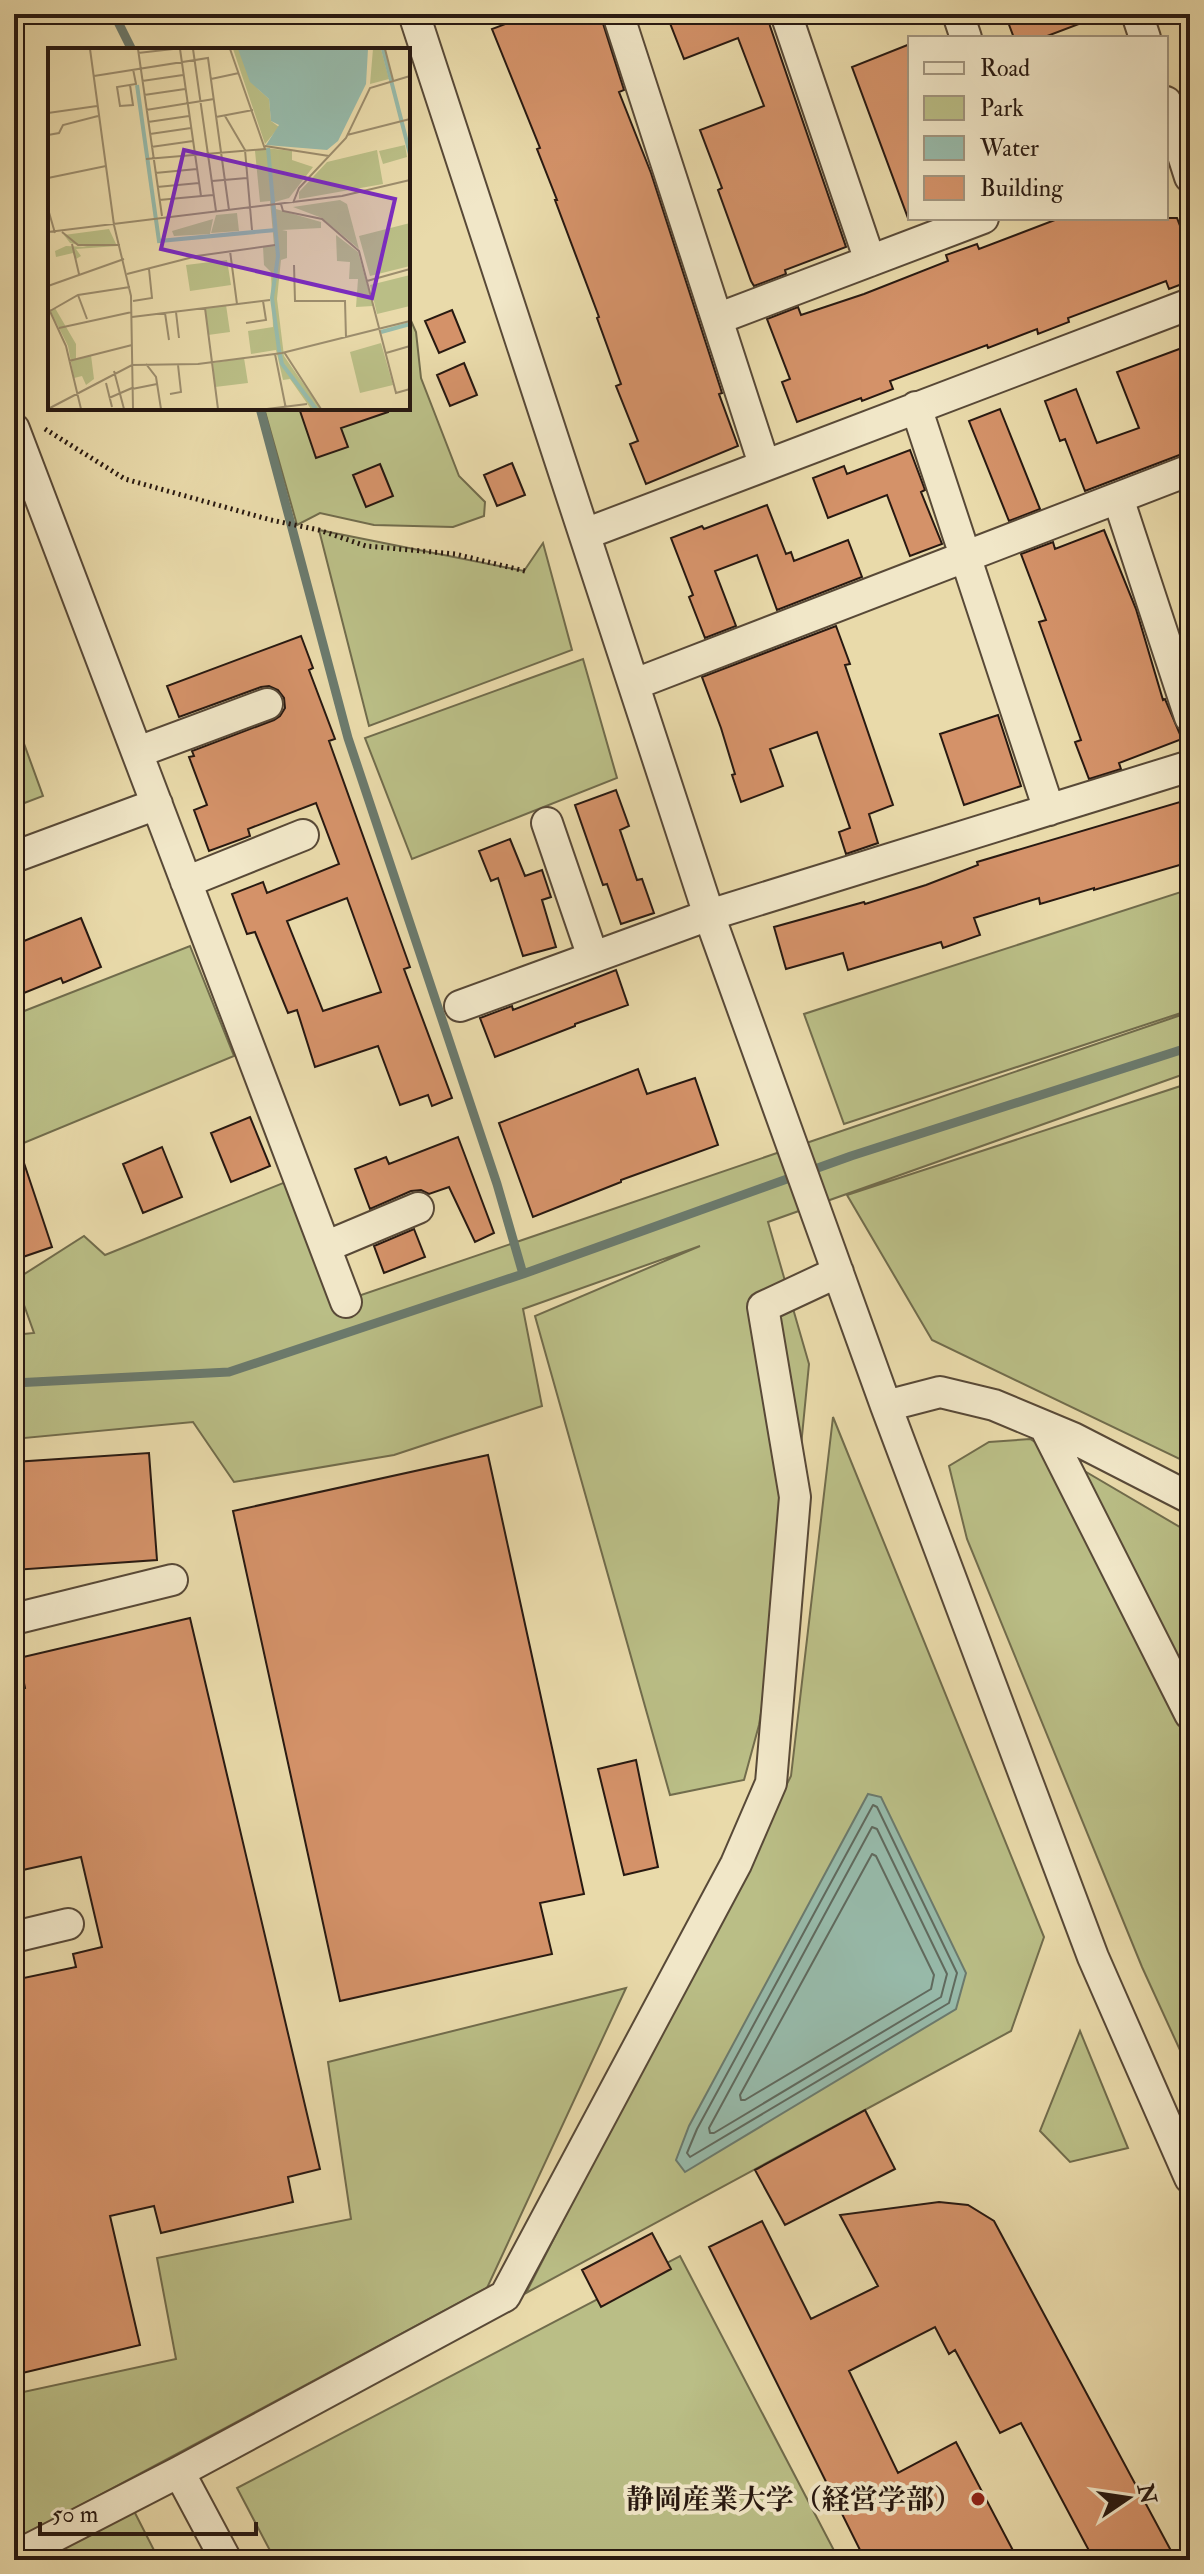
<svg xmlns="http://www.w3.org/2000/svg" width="1204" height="2574" font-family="'IM FELL Double Pica','Noto Serif JP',serif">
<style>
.green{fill:#babe86;stroke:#716c4c;stroke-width:2}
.water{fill:#97baaa;stroke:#6b7a6d;stroke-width:2}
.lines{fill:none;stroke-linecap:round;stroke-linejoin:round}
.shore{stroke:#606a5e;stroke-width:2}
.stream{stroke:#6b7a6d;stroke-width:9}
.building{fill:#d49269;stroke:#281911;stroke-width:2;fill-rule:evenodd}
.minor-casing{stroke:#584937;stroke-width:34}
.path{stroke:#281911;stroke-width:5;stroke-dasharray:2 4;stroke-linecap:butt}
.minor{stroke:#f1e7c8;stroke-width:30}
.poi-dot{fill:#8f2418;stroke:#f1e7c8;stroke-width:3}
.labels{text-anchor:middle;stroke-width:8;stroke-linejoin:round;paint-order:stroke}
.poi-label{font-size:28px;font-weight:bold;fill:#281911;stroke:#f1e7c8;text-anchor:end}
.inset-river{fill:none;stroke:#97baaa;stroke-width:4}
.inset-road{fill:none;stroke:#9c8d6d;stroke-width:2}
.view{fill:#7b2cbf;fill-opacity:0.15;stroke:#7b2cbf;stroke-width:4}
.inset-edge{fill:none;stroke:#281911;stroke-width:4}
</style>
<rect width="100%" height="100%" fill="#e9daaa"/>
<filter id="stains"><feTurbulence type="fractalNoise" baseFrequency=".0025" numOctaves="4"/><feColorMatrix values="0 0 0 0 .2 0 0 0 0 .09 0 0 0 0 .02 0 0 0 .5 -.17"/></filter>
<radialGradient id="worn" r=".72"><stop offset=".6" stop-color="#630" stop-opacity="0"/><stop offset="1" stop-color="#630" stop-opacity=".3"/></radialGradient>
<path class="green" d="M408,314L416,332L421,378L459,476L485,502L484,516L453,527L374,525L320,513L297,525L264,408H408Z
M319,530L524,571L543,543L572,650L369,726Z
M583,659L617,778L412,859L365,738Z
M14,716L43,796L14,807Z
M1190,889V1010L844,1124L804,1014Z
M190,946L234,1056L14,1147V1015Z
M1190,1012V1072L768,1222L809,1364L794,1518L759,1725L744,1780L670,1795L535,1316L700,1246L523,1309L542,1406L394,1455L234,1482L193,1422L14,1439V1335L34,1333L15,1280L84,1236L105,1255L298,1177L332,1305Z
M1190,1083V1464L932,1340L847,1195Z
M833,1417L1044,1937L1011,2031L526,2293L791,1776Z
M1030,1439L1190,1533V2072L1142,1967L967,1539L949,1466L989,1442Z
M626,1988L487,2288L14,2541V2394L176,2359L157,2258L351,2219L328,2062Z
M1080,2031L1128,2148L1070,2162L1040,2131Z
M680,2256L839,2560H275L237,2488Z
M134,2511L159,2560H41Z"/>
<path class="water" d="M868,1794L881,1797L966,1973L956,2009L685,2172L676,2160L689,2126Z"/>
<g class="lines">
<path class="shore" d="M873,1805L877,1807L957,1973L949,2003L690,2157L687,2153L697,2129Z
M872,1827L877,1829L947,1974L941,1997L714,2133H710L709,2128Z
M872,1854L876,1856L934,1975L931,1989L745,2100H741L740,2095Z"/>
<path class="stream" d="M114,14L132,50
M260,408L348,738L497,1184L523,1274
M14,1383L229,1372L523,1274L851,1156L1190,1047"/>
</g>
<path class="building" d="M532,14H600L624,90L619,92L651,173L722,393L719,394L738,446L646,484L630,444L638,441L616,386L621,384L597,318L599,317L555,200H557L537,149L540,148L492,29Z
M680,14H768L770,26L846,247L785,270L786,274L754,286L751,281L718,190L722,188L700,130L764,106L738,38L684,59L668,18Z
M1005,14H1099L1100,16L1042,38H1014Z
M910,44V217L908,218L852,67Z
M1060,218H1177L1190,252V281L1169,289L1166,281L1068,318L1069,322L1038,334L1037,329L988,348L987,345L890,381L893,389L862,401L861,398L797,422L782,382L790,379L767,319L798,307L801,315L864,294L948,261L946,255L977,244L979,249Z
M452,310L465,342L439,353L425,321Z
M1190,345V451L1085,491L1065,439L1060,441L1045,401L1076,389L1097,443L1139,428L1117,372Z
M464,363L477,395L450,406L437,375Z
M299,408H387L388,412L341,428L348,447L316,458Z
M1000,409L1040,509L1009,521L969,421Z
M910,450L925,490L921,492L942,544L910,556L887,495L828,518L813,478L844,466L847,474Z
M512,463L525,495L497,506L484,475Z
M380,464L393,496L366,507L353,475Z
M767,505L786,554L791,552L794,561L848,540L862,577L777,610L757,555L715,571L736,626L705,638L689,597L693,595L671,538L702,526L704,529Z
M1104,530L1136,609L1163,700L1165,699L1182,739L1119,763L1121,769L1089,779L1075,742L1081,740L1039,622L1046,620L1021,554L1053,542L1055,549Z
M836,626L850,664L845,665L893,805L869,814L878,843L846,854L839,832L850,828L817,732L770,749L783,786L741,802L732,775L735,774L721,728L702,677Z
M301,636L313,668L309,670L335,739L329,741L410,967L404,969L452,1098L432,1106L428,1095L400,1105L378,1046L315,1067L297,1010L288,1013L255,932L247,934L232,894L263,882L267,893L339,864L316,803L248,829L250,836L209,851L194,810L207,805L189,757L194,756L192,751L274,720L280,716L285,708L284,698L278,690L269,686L261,687L179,717L167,686ZM347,898L381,992L323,1011L287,921Z
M998,715L1021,786L964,805L940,734Z
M616,790L629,826L620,830L637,880L642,879L654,913L621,924L607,884L603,885L575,805Z
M1190,799V862L1094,890V888L1040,904L1039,898L974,918L980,935L943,948L941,942L848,970L843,953L786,969L774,927L864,902L865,904L926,885L978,865L977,862Z
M510,839L525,876L542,870L551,897L542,900L556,947L523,956L498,878L491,881L479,851Z
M81,918L101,967L63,983L61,978L14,997V945Z
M616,970L628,1005L575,1024V1026L495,1057L480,1018L512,1006L513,1010Z
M638,1069L647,1094L695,1078L718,1145L621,1180V1182L533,1217L499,1123Z
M250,1117L270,1166L231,1182L211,1133Z
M458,1137L494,1233L475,1242L449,1187L429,1194L421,1190L411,1191L370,1209L355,1169L386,1157L389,1164Z
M18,1145L52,1247L14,1260V1146Z
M162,1147L182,1197L143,1213L123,1164Z
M414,1229L425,1257L384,1273L374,1246Z
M149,1453L157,1560L14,1570V1462Z
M488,1455L584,1894L540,1903L552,1954L340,2001L233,1511Z
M190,1618L320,2169L288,2177L293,2202L161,2233L154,2206L110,2216L140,2345L14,2375V1980L76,1967L73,1954L102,1947L81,1857L14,1872V1691L25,1688L19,1658Z
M636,1760L658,1867L624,1875L598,1769Z
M865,2110L895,2169L785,2225L755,2170Z
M939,2202L968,2205L994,2221L1176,2560H1094L1021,2423L1000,2433L955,2350L949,2354L935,2327L849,2371L898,2473L956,2442L1018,2560H865L709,2247L762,2221L811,2319L878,2286L840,2215Z
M652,2233L671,2269L601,2307L582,2270Z"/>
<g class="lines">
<g class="minor-casing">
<path id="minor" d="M414,14L709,915L886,1406L1093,1957L1190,2178
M618,14L764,464
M786,14L870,261
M958,14L966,38
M1137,14L1145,38
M1166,102L1190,177
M717,319L983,218
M916,407L1049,810
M14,429L346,1302
M1118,498L1190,717
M585,534L1190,304
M635,684L1190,470
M138,752L267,704
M547,823L593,957
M14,857L157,804
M186,882L303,835
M460,1006L709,915L1190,766
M325,1247L418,1208
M886,1406L940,1392L994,1405L1073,1438L1190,1498
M1045,1427L1190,1714
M14,1619L172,1580
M14,1937L68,1924
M179,2472L226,2560
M14,2557L179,2472L505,2296L736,1864L771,1783L795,1497L763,1307L838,1272"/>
</g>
<path class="path" d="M45,429L125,479L271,520L319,530L366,546L455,554L525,571"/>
<use href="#minor" class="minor"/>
</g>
<circle class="poi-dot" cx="978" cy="2499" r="8"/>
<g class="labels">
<g class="poi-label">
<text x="962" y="2509">静岡産業大学（経営学部）</text>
</g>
</g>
<g transform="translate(48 48)">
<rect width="362" height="362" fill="#e9daaa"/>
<path d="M185,1H191L210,41L221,51L223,73L231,79L217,96ZM325,1H333L341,31L322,36ZM357,97L359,109L335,116L331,103ZM217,100L244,103V112L265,119L241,150L227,154L228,161L273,174V180L234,182L239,183V210L233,212L229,251L236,308L273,361H263L242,331L235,332L228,302L203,306L200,283L225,279L223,224L216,217L215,199L226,197L222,153L212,154L207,103ZM329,102L335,136L251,151V144L279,114ZM292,152L299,156L311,201L274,170L245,159ZM189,165L191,183L163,185L168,167ZM165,171L162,186L126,188L124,183ZM362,175V218L322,228L311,188ZM61,181L69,198L28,201L33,208L28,211L25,205L8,209L7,203L18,198L39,199L22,195L16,187ZM288,187L310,204L325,258L308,259L310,231H301L302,214L289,213ZM179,212L183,237L142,243L138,217ZM362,227V258L329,266L322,237ZM178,257L182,284L160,287L157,260ZM7,260L28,296V311L43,307L46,331L38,337L34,328L26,330L20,298L2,262ZM333,295L345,337L312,345L302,304ZM196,310L200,335L167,339L165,315Z" fill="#babe86"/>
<path d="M190,1H320L318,36L290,93L279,102L218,97L231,77L223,73L221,51L202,34Z" fill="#97baaa"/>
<path class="inset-river" d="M335,1L362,106M89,37L111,193L228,182M220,100L230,208L224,250L231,302L234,316L268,361M333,284L362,276"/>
<path class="inset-road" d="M42,1L66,177L83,248L85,361M90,1L114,168M132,1L153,148M145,1L168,163M337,1L345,32M90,5L125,1M46,28L160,10L181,162M163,31L191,25M94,33L135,27M82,37L85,57L72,58L69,39L88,36L85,21M96,47L137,41M98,62L166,51M0,65L49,58M177,68L197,102L204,182M168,69L205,62M100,74L141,68M102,86L143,80M0,87L11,85L15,77L50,68M299,87L362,71M217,98L281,108M103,99L145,93M98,111L217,101L182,1M107,125L149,121M0,130L58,118M164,133L199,130M109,139L151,135M111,152L165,147M245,155L251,140L298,90L322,40L362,28M233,156L235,163L274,171L311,203L348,345L362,341M0,161L7,185M0,184L294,148L362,132M14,184L30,197H72M24,196L31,226M182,203L189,256M246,217L247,253H297L298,290M79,226L149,208L227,197M319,233L362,221M0,238L76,211M30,247L39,271M85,253L104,250L101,221M0,259L18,298L33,361M157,260L170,361M2,263L30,247L82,239M128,264L131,290M117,265L121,292M84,269L222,252M198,275L218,272L215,253M11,280L84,264M236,304L273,361M338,305L362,298M227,306L238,361M21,313L84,297M98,316L108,329L113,361M66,323L76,361M58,335L64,359M84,341L109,336M122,346L133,344L130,317M61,350L84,340M0,361L84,317L150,316L234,305L362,273M219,361L259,356"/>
<path class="view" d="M136,102L347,151L324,250L113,201Z"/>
<rect width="362" height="362" class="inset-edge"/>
</g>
<rect width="1204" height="2574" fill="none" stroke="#e9daaa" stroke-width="48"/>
<rect x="16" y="16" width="1172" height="2542" fill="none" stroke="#281911" stroke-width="4"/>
<rect x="24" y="24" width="1156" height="2526" fill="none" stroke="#281911" stroke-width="2"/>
<rect x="908" y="36" width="260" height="184" fill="#f1e7c8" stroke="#a1957f" stroke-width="2"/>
<rect x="924" y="62" width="40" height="12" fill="#f1e7c8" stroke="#a1957f" stroke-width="2"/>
<text x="980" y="76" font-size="24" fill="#281911">Road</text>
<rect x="924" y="96" width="40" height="24" fill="#babe86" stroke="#a1957f" stroke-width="2"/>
<text x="980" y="116" font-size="24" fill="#281911">Park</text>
<rect x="924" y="136" width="40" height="24" fill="#97baaa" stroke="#a1957f" stroke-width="2"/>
<text x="980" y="156" font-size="24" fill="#281911">Water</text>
<rect x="924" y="176" width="40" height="24" fill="#d49269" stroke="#a1957f" stroke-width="2"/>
<text x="980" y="196" font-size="24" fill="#281911">Building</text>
<g transform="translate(1128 2498) rotate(77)" stroke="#f1e7c8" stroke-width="6" paint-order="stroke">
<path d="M0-6L14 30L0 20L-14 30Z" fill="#281911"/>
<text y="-12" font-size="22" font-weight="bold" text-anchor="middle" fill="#281911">N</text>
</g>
<path d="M40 2522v12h216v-12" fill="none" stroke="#281911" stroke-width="4"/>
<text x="52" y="2522" font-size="24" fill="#281911" stroke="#f1e7c8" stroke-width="6" paint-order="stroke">50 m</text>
<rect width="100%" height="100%" filter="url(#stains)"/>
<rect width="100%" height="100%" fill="url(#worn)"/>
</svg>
